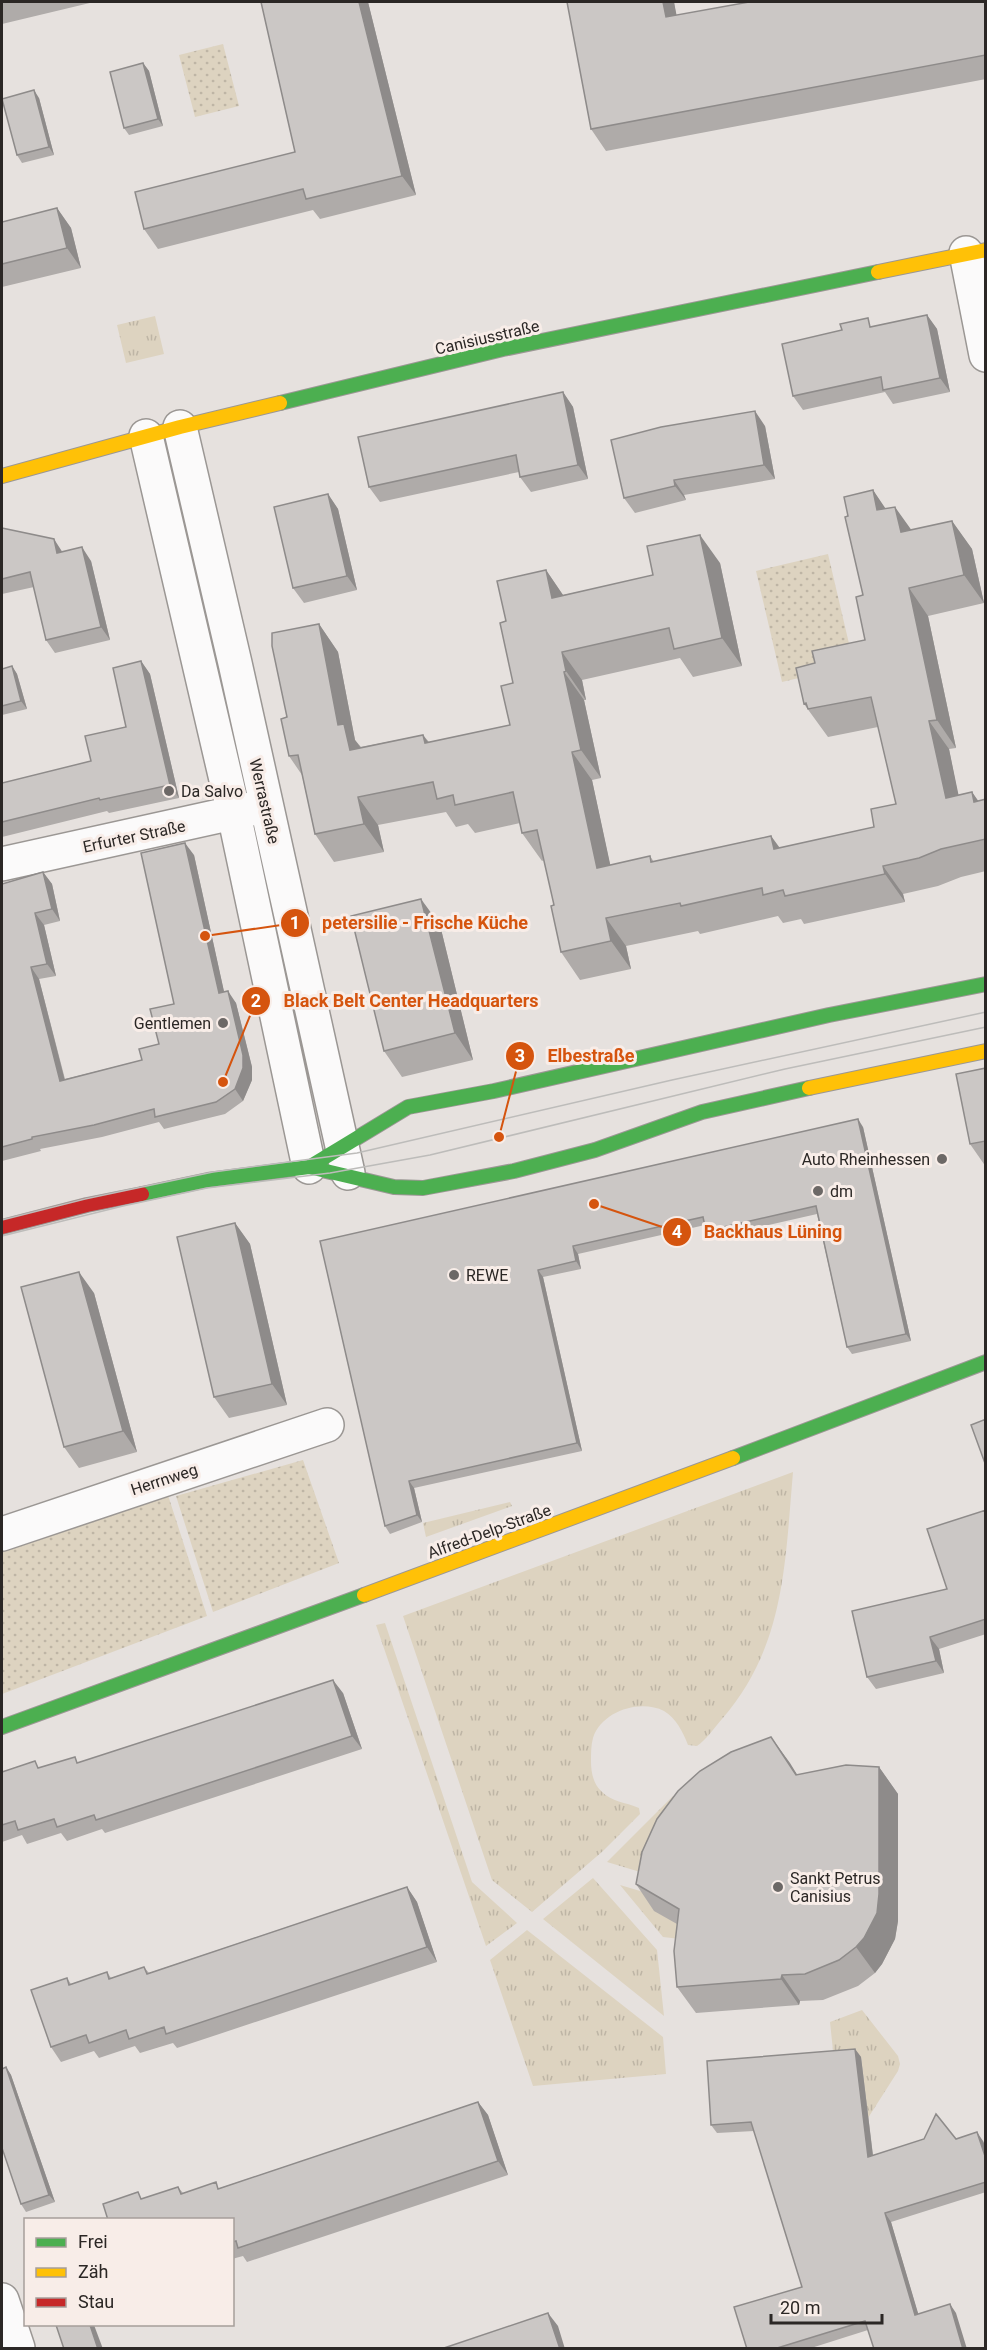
<svg xmlns="http://www.w3.org/2000/svg" width="987" height="2350" font-family="Roboto,sans-serif">
<style>
.grass{fill:url(#grass-tufts)}
.park{fill:url(#park-dots)}
.lines{fill:none;stroke-linecap:round;stroke-linejoin:round}
.street-casing{stroke:#9b9794;stroke-width:36}
.fast-casing{stroke:#9b9794;stroke-width:16}
.slow-casing{stroke:#9b9794;stroke-width:16}
.jam-casing{stroke:#9b9794;stroke-width:16}
.street{stroke:#fbfafa;stroke-width:33}
.fast{stroke:#4caf50;stroke-width:14}
.slow{stroke:#ffc107;stroke-width:14}
.jam{stroke:#c62828;stroke-width:14}
.tram{stroke:#bdbcba;stroke-width:1.5}
.wall{fill:#afaba9}
.shaded-wall{fill:#8e8b8a}
.building{fill:#cbc7c5;stroke:#8e8b8a;stroke-width:1.5}
.poi-dot{fill:#6c6866;stroke:#f8ede8;stroke-width:2}
.labels{text-anchor:middle;stroke-width:6;stroke-linejoin:round;paint-order:stroke}
.street-label{font-size:16px;fill:#2b2725;stroke:#f8ede8}
.poi-label{font-size:16px;fill:#2b2725;stroke:#f8ede8;text-anchor:start}
.leader{fill:none;stroke:#d5540e;stroke-width:2}
.callout-dot{fill:#d5540e;stroke:#f8ede8;stroke-width:2}
.mark-label{font-size:18px;text-anchor:middle;font-weight:bold;fill:#fff}
.callout-label{font-size:18px;text-anchor:middle;font-weight:bold;fill:#d5540e;stroke:#f8ede8;stroke-width:6;stroke-linejoin:round;paint-order:stroke}
</style>
<defs>
<pattern id="grass-tufts" width="24" height="20" patternUnits="userSpaceOnUse" patternTransform="scale(1.5)"><rect width="24" height="20" fill="#ddd3c0"/><path d="M3 7l-1-3M5 7V3M7 7l1-3M15 17l-1-3M17 17v-4M19 17l1-3" fill="none" stroke="#beb5a5"/></pattern>
<pattern id="park-dots" width="8" height="8" patternUnits="userSpaceOnUse" patternTransform="scale(1.5)"><rect width="8" height="8" fill="#ddd3c0"/><path d="M2 2h.1M6 6h.1" fill="none" stroke="#beb5a5" stroke-width="1.8" stroke-linecap="round"/></pattern>
</defs>
<rect width="100%" height="100%" fill="#e6e1de"/>
<path class="grass" d="M155,316L164,354L126,363L117,325Z
M793,1472C785,1563 785,1647 722,1719C714,1728 706,1740 697,1746L688,1745C683,1732 676,1718 664,1711C640,1699 602,1711 593,1738C591,1745 591,1754 591,1761C591,1772 593,1783 601,1791C612,1802 625,1802 639,1808L640,1814L603,1851L532,1912L492,1880L403,1616Z
M510,1502L512,1506L426,1537L423,1523Z
M385,1623L472,1882L517,1923L486,1946L376,1625Z
M673,1796L697,1817L660,1878L607,1862Z
M593,1878L657,1950L664,2016L543,1919Z
M620,1885L657,1896L698,1936L697,1941L663,1937Z
M527,1930L663,2037L666,2074L533,2086L490,1960Z
M862,2010L898,2056L900,2064L898,2071L868,2118L861,2057L834,2060L830,2022Z"/>
<path class="park" d="M223,44L239,106L195,117L179,55Z
M828,554L854,665L782,682L756,571Z
M303,1460L339,1563L213,1612L176,1496Z
M167,1492L207,1616L2,1694V1549Z"/>
<g class="lines">
<g class="street-casing">
<path id="street" d="M966,253L986,355
M180,427L235,663L348,1173
M146,436L234,814L309,1167
M2,864L255,808
M2,1534L327,1425
M2,2300L18,2348"/>
</g>
<g class="fast-casing">
<path id="fast" d="M280,403L503,349L878,272
M309,1167L408,1107L494,1091L829,1015L986,984
M142,1194L208,1180L309,1167L394,1187L423,1188L514,1171L595,1150L702,1112L809,1088
M733,1458L986,1362
M2,1727L364,1595"/>
</g>
<g class="slow-casing">
<path id="slow" d="M878,272L986,250
M2,476L180,427L280,403
M809,1088L986,1051
M364,1595L733,1458"/>
</g>
<g class="jam-casing">
<path id="jam" d="M2,1227L87,1205L142,1194"/>
</g>
<use href="#street" class="street"/>
<use href="#fast" class="fast"/>
<use href="#slow" class="slow"/>
<use href="#jam" class="jam"/>
<path class="tram" d="M2,1220L85,1199L213,1172L357,1153L672,1080L986,1012
M2,1236L123,1206L207,1188L330,1173L430,1155L785,1069L986,1027"/>
</g>
<path class="wall" d="M2,2H94L2,24Z
M261,2H368L416,195L320,219L313,210L158,249L144,229L295,152Z
M567,2H674L676,15L986,2V79L606,151L591,129Z
M143,63L149,71L163,126L129,135L124,128Z
M39,98L54,155L22,163L17,155Z
M57,208L71,228L81,268L2,287V222Z
M927,315L937,329L950,392L893,404L885,392L803,410L793,396L874,326Z
M563,392L573,407L588,479L531,492L520,477L519,472L380,502L369,487Z
M765,426L775,479L684,495L686,500L635,513L624,498Z
M873,490L885,509L911,530L952,521L972,549L984,603L928,616L956,748L949,749L958,795L972,792L978,801L986,799V871L961,877L938,886L903,894L905,902L804,924L801,919L783,923L778,916L700,934L698,931L626,946L631,969L580,980L561,952L554,905L544,860L542,861L522,833L520,823L475,833L468,824L456,827L446,812L378,825L384,852L334,862L315,834L302,775L289,756L287,717L319,624L338,652L355,740L361,747L423,735L429,742L510,725L513,683L506,621L546,570L563,595L720,563L742,666L693,677L680,658L582,680L586,700H584L601,778L592,780L610,865L650,856L654,862L771,836L780,848L874,827L896,804L878,727L828,737L804,704L815,663L865,640L863,595L848,516Z
M328,494L338,509L357,590L304,603L293,588Z
M2,528L62,552L91,561L110,640L55,653L46,640L34,587L2,594Z
M141,661L150,674L179,798L109,813L107,811L2,837V783L91,761L126,727Z
M12,666L17,674L27,709L2,715V669Z
M194,855L224,992L236,1003L252,1067V1080L243,1101L225,1114L164,1129L159,1122L102,1137L40,1149L41,1151L2,1161V884L43,872L52,884L60,921L44,925L56,976L39,979L65,1079L142,1060L159,1044L174,1004Z
M440,925L473,1060L402,1077L384,1051Z
M986,1068V1167L970,1144Z
M863,1127L911,1341L852,1354L847,1347L817,1214L712,1238L706,1231L705,1225L578,1254L581,1269L543,1277L582,1451L414,1488L422,1522L390,1534L385,1526L320,1241Z
M235,1223L250,1244L287,1405L229,1418L214,1397Z
M94,1293L137,1452L79,1468L64,1447Z
M986,1510V1634L939,1649L944,1673L876,1689L867,1677L947,1589Z
M343,1693L362,1749L105,1833L102,1829L67,1841L61,1833L27,1844L22,1835L2,1842V1771L40,1768L79,1763Z
M771,1737L797,1775L879,1767L898,1794V1921L895,1939L882,1964L875,1973L858,1986L823,2000L800,2001L799,2005L696,2013L677,1987V1924L654,1911L636,1884Z
M407,1887L417,1902L437,1962L177,2048L173,2043L140,2053L135,2046L99,2058L94,2051L61,2062L51,2047L67,1978L71,1984L107,1972L111,1978L144,1967L149,1973Z
M855,2049L861,2057L873,2155L956,2139L983,2141L986,2148V2192L891,2222L918,2314L956,2313L868,2330L808,2349H747L802,2287L754,2131L717,2133L711,2125Z
M6,2067L11,2075L55,2202L26,2212L21,2204Z
M478,2102L488,2115L508,2175L247,2262L243,2256L232,2259V2220L143,2199L178,2187L183,2193L220,2188Z"/>
<path class="shaded-wall" d="M359,2H368L416,195L402,176Z
M663,2H674L681,38L666,17Z
M143,63L149,71L163,126L158,119Z
M34,90L39,98L54,155L49,147Z
M57,208L71,228L81,268L67,248Z
M927,315L937,329L950,392L940,378Z
M563,392L573,407L588,479L578,465Z
M755,411L765,426L775,479L764,465Z
M674,480L684,495L686,500L675,486Z
M873,490L892,518L877,510Z
M328,494L338,509L357,590L347,576Z
M895,507L915,535L901,532Z
M952,521L972,549L984,603L964,575Z
M700,535L720,563L742,666L722,638Z
M54,539L63,553H57Z
M82,547L91,561L110,640L101,627Z
M546,570L565,598H552Z
M909,588L928,616L956,748L937,720Z
M319,624L338,652L355,740L364,752L350,750L338,725Z
M562,652L582,680L586,700L566,671Z
M141,661L150,674L179,798L170,785Z
M12,666L17,674L27,709L21,701Z
M564,672L584,700L601,778L581,750Z
M929,721L949,749L965,826L946,798Z
M423,735L443,763L425,743Z
M572,752L592,780L617,896L597,868Z
M972,792L986,812L974,802Z
M358,797L378,825L384,852L364,824Z
M771,836L791,864L774,849Z
M185,843L194,855L227,1005L219,993Z
M883,866L903,894L905,902L885,874Z
M43,872L52,884L60,921L52,909Z
M421,899L440,925L473,1060L455,1033Z
M35,913L44,925L56,976L47,964Z
M606,918L626,946L631,969L611,941Z
M31,967L39,979L68,1093L60,1081Z
M228,991L236,1003L252,1067V1080L243,1101L235,1089Z
M858,1119L863,1127L911,1341L906,1334Z
M235,1223L250,1244L287,1405L272,1384Z
M573,1246L578,1254L581,1269L576,1261Z
M538,1270L543,1277L582,1451L577,1443Z
M79,1272L94,1293L137,1452L123,1431Z
M409,1481L414,1488L422,1522L417,1515Z
M930,1637L939,1649L944,1673L936,1661Z
M333,1680L343,1693L362,1749L352,1736Z
M771,1737L790,1763L814,1802L796,1775Z
M879,1767L898,1794V1921L895,1939L882,1964L875,1973L856,1947Z
M407,1887L417,1902L437,1962L427,1947Z
M782,1975L800,2001L799,2005L781,1979Z
M855,2049L861,2057L874,2165L868,2157Z
M6,2067L11,2075L55,2202L49,2195Z
M478,2102L488,2115L508,2175L498,2161Z
M977,2132L983,2141L986,2148V2159Z
M885,2213L891,2222L921,2323L915,2315Z
M950,2304L956,2313L967,2349H963Z
M548,2313L558,2326L565,2349H560Z
M90,2325H94L103,2349H98Z"/>
<path class="building" d="M261,2H359L402,176L306,199L303,189L144,229L135,192L295,152Z
M567,2H663L666,17L749,2H986V55L591,129Z
M143,63L158,119L124,128L110,72Z
M34,90L49,147L17,155L2,99Z
M57,208L67,248L2,264V222Z
M927,315L940,378L883,390L881,377L793,396L782,344L842,330L840,324L868,318L870,327Z
M563,392L578,465L520,477L516,455L369,487L358,437Z
M755,411L764,465L674,480L675,486L624,498L611,440L661,427Z
M873,490L877,510L895,507L901,532L952,521L964,575L909,588L937,720L929,721L946,798L972,792L974,802L986,799V839L941,849L919,858L883,866L885,874L785,896L783,890L763,895L762,888L681,906L680,903L606,918L611,941L561,952L551,906L554,905L537,830L522,833L513,792L455,805L453,795L437,799L433,782L358,797L364,824L315,834L298,755L289,756L281,719L287,717L272,646V633L319,624L338,725L344,724L350,750L423,735L425,743L510,725L501,686L513,683L500,623L506,621L497,581L546,570L552,598L653,575L647,546L700,535L722,638L674,649L669,628L562,652L566,671L564,672L581,750L572,752L597,868L650,856L651,862L771,836L774,849L874,827L871,809L896,804L871,697L808,709L806,703L804,704L796,668L815,663L812,651L865,640L856,597L863,595L845,517L848,516L844,497Z
M328,494L347,576L293,588L274,507Z
M2,528L54,539L57,553L82,547L101,627L46,640L30,572L2,579Z
M141,661L170,785L100,800L99,798L2,822V783L91,761L85,736L126,727L113,668Z
M12,666L21,701L2,706V669Z
M185,843L219,993L228,991L243,1055V1068L235,1089L216,1102L155,1117L154,1109L94,1125L32,1137V1139L2,1147V884L43,872L52,909L35,913L47,964L31,967L60,1081L142,1060L139,1049L159,1044L150,1009L174,1004L141,853Z
M421,899L455,1033L384,1051L351,916Z
M986,1068V1141L970,1144L956,1074Z
M858,1119L906,1334L847,1347L816,1206L706,1231L703,1217L573,1246L576,1261L538,1270L577,1443L409,1481L417,1515L385,1526L320,1241Z
M235,1223L272,1384L214,1397L177,1237Z
M79,1272L123,1431L64,1447L21,1287Z
M986,1419V1466L971,1425Z
M986,1510V1619L930,1637L936,1661L867,1677L852,1611L947,1589L927,1529Z
M333,1680L352,1736L96,1820L94,1815L57,1827L54,1819L18,1830L15,1821L2,1825V1772L35,1761L38,1768L75,1757L77,1763Z
M771,1737L796,1775L846,1765L879,1767V1894L877,1913L864,1938L856,1947L839,1960L805,1974L782,1975L781,1979L677,1987L674,1951L679,1909L636,1884L642,1852L657,1819L678,1791L700,1771L731,1752Z
M407,1887L427,1947L166,2034L164,2027L129,2039L126,2030L89,2043L86,2035L51,2047L31,1990L67,1978L69,1985L107,1972L109,1979L144,1967L147,1974Z
M855,2049L868,2157L924,2139L936,2114L956,2139L977,2132L986,2159V2182L885,2213L915,2315L950,2304L963,2349H874L865,2321L774,2349H747L734,2307L802,2287L751,2122L711,2125L707,2061Z
M6,2067L49,2195L21,2204L2,2148V2069Z
M478,2102L498,2161L238,2248L236,2241L232,2242V2220H108L103,2204L138,2192L141,2199L178,2187L181,2194L216,2182L218,2189Z
M548,2313L560,2349H441Z
M56,2325H90L98,2349H64Z"/>
<g class="poi-dot">
<circle cx="169" cy="791" r="6"/>
<circle cx="223" cy="1023" r="6"/>
<circle cx="942" cy="1159" r="6"/>
<circle cx="818" cy="1191" r="6"/>
<circle cx="454" cy="1275" r="6"/>
<circle cx="778" cy="1887" r="6"/>
</g>
<g class="labels">
<g class="street-label">
<text transform="translate(487 337) rotate(-13)" y="6">Canisiusstraße</text>
<text transform="translate(265 801) rotate(77)" y="6">Werrastraße</text>
<text transform="translate(134 836) rotate(-12)" y="6">Erfurter Straße</text>
<text transform="translate(164 1479) rotate(-18)" y="6">Herrnweg</text>
<text transform="translate(489 1531) rotate(-20)" y="6">Alfred-Delp-Straße</text>
</g>
<g class="poi-label">
<text x="181" y="797">Da Salvo</text>
<text x="211" y="1029" text-anchor="end">Gentlemen</text>
<text x="930" y="1165" text-anchor="end">Auto Rheinhessen</text>
<text x="830" y="1197">dm</text>
<text x="466" y="1281">REWE</text>
<text x="790" y="1884">Sankt Petrus<tspan x="790" dy="18">Canisius</tspan></text>
</g>
</g>
<path class="leader" d="M205 936L295 923M223 1082L256 1001M499 1137L520 1056M594 1204L677 1232"/>
<g class="callout-dot">
<circle cx="205" cy="936" r="6"/>
<circle cx="223" cy="1082" r="6"/>
<circle cx="499" cy="1137" r="6"/>
<circle cx="594" cy="1204" r="6"/>
<circle cx="295" cy="923" r="15"/>
<circle cx="256" cy="1001" r="15"/>
<circle cx="520" cy="1056" r="15"/>
<circle cx="677" cy="1232" r="15"/>
</g>
<g class="mark-label">
<text x="295" y="929">1</text>
<text x="256" y="1007">2</text>
<text x="520" y="1062">3</text>
<text x="677" y="1238">4</text>
</g>
<g class="callout-label">
<text x="425" y="929">petersilie - Frische Küche</text>
<text x="411" y="1007">Black Belt Center Headquarters</text>
<text x="591" y="1062">Elbestraße</text>
<text x="773" y="1238">Backhaus Lüning</text>
</g>
<rect width="987" height="2350" fill="none" stroke="#2b2725" stroke-width="6"/>
<rect x="24" y="2218" width="210" height="108" fill="#f8ede8" stroke="#a69e9a" stroke-width="1.5"/>
<rect x="36" y="2238" width="30" height="9" fill="#4caf50" stroke="#a69e9a" stroke-width="1.5"/>
<text x="78" y="2248" font-size="18" fill="#2b2725">Frei</text>
<rect x="36" y="2268" width="30" height="9" fill="#ffc107" stroke="#a69e9a" stroke-width="1.5"/>
<text x="78" y="2278" font-size="18" fill="#2b2725">Zäh</text>
<rect x="36" y="2298" width="30" height="9" fill="#c62828" stroke="#a69e9a" stroke-width="1.5"/>
<text x="78" y="2308" font-size="18" fill="#2b2725">Stau</text>
<path d="M771 2314v9h111v-9" fill="none" stroke="#2b2725" stroke-width="3"/>
<text x="780" y="2314" font-size="18" fill="#2b2725" stroke="#f8ede8" stroke-width="4.5" paint-order="stroke">20 m</text>
</svg>
